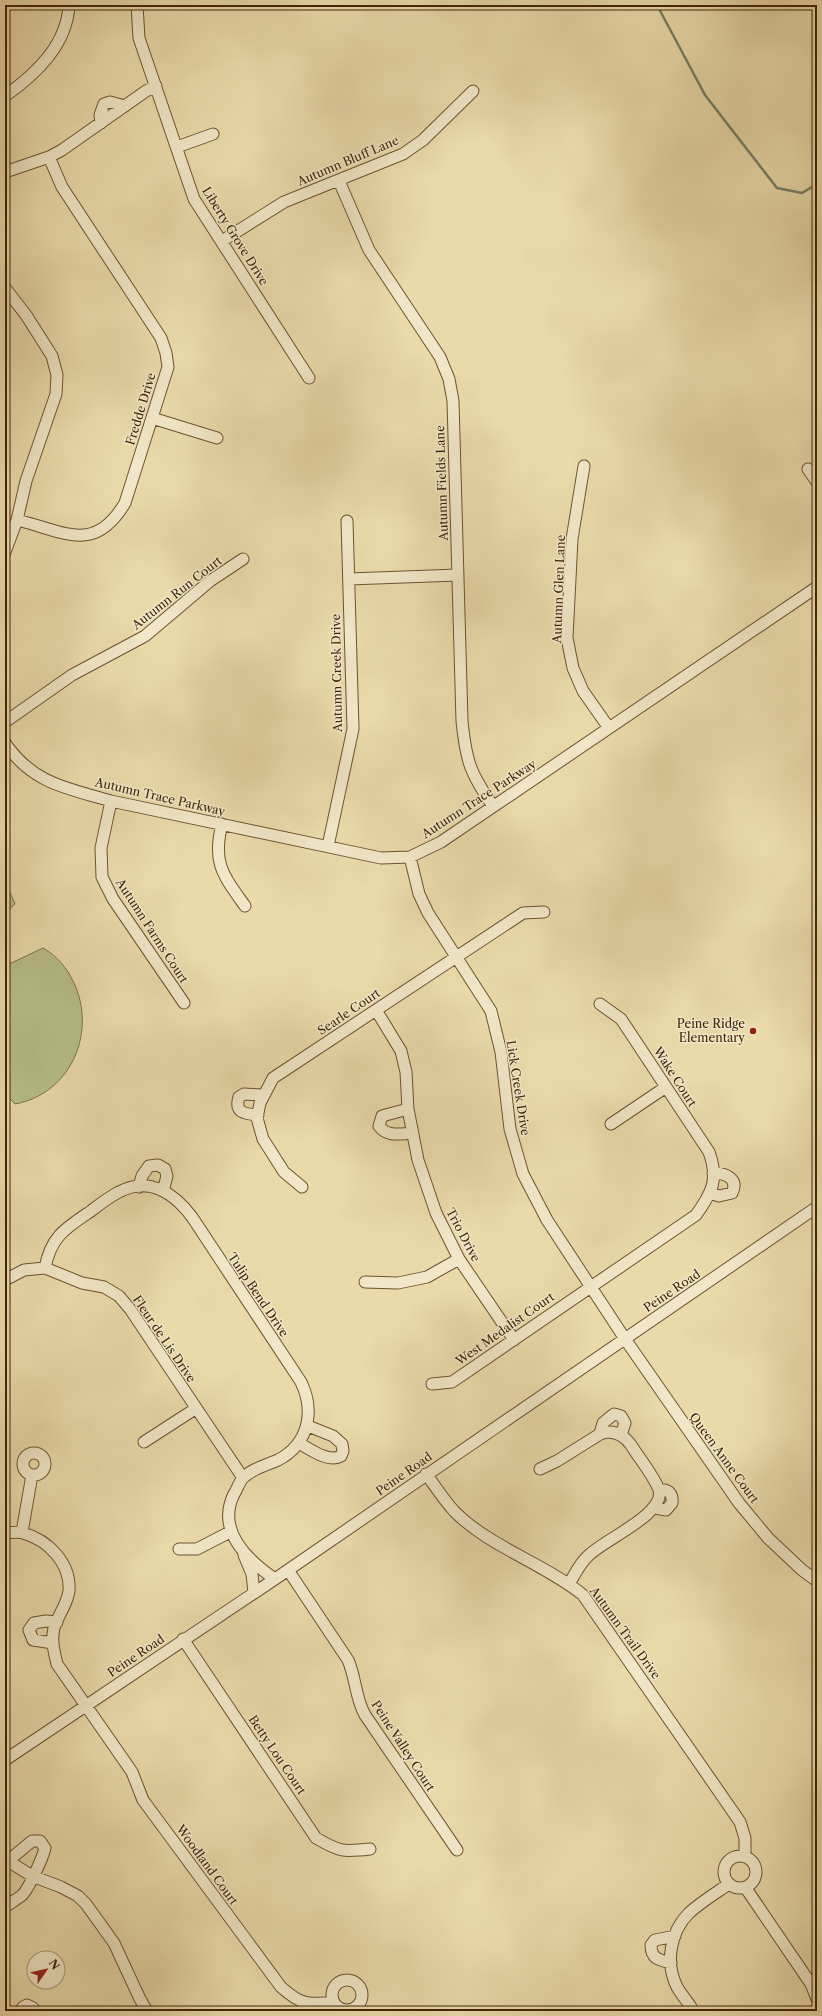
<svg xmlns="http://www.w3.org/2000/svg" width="822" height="2016" font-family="'Libre Caslon Text',serif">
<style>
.green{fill:#b7bf88;stroke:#7c7249}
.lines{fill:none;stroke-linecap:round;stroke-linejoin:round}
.stream{stroke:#767f69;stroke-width:2.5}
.minor-casing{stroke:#6c5232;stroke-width:13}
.minor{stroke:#f1e7c8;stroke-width:11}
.poi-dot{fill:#8f2418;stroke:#f1e7c8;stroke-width:1.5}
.labels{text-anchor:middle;stroke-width:3;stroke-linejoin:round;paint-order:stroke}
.street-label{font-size:12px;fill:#42240a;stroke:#f1e7c8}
.poi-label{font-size:12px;fill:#42240a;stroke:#f1e7c8;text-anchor:end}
</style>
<rect width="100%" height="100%" fill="#eadaaa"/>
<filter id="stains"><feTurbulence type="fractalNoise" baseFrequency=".005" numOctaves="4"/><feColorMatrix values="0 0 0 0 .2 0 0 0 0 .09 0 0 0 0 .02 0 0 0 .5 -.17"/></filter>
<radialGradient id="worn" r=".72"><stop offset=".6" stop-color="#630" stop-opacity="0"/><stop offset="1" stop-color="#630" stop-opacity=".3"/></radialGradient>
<path class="green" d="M5,881L15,904L5,913Z
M43,948C57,956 66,967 73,981C98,1031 71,1094 15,1104L5,1094V966Z"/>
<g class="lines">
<path class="stream" d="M657,5L705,95L777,188L802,193L817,184"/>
<g class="minor-casing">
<path id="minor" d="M137,5L139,38L194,199L309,378
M5,96C36,74 67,45 69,5
M101,123L100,115L104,104L110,102L125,106
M177,147L213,134
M5,172L49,157L62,150L146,91L156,86
M339,181L369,250L440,357L449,379L453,401L462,721C466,761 470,773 493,806
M222,241L284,202L403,154L423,140L473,91
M5,288L26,315L52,356L57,375L56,394L26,481L17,520L5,552
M152,418L217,438
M584,466L572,539L567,638L573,668L583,691L609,728
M808,469L817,482
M17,520C64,531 94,555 125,503L168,367L166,353L161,338L62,187L49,157
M349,579L458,575
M5,722L72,675L145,636L210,581L243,559
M5,743C33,784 67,788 111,801L381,858L410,857L441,842L817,587
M111,801L101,848L102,877L113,899L184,1003
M222,824C212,863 223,875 245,906
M328,846L353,729L347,521
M410,857L419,894L428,913L491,1011L501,1052L510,1129L523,1174L547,1220L625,1339L739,1503L768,1538L802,1570L817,1581
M376,1010L401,1051L406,1072L408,1109L418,1160L436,1213L459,1259L514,1340
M408,1109L382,1116L379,1126C387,1137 400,1134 412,1133
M258,1115C245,1114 234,1113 239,1097L244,1094L262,1095
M611,1124L666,1087
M139,1187L142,1176L149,1166L158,1165L165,1169L167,1176L163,1191
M302,1187L284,1172L263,1139L257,1118L260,1103L273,1078L523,913L544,912
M710,1193L719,1196L732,1193C739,1179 726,1173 713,1173
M45,1268C51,1236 66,1228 91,1211C100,1204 109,1197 119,1192C149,1176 174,1193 192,1217L301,1382C315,1411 309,1444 278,1460C267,1465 251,1469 243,1478C239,1482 237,1490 234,1494C216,1530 247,1560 275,1579
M5,1280L24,1270L45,1268L82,1283L104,1287L119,1296L130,1309L243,1478
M365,1282L398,1283L427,1277L459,1259
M432,1384L452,1382L696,1215C712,1193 719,1179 709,1152L621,1019L600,1004
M600,1434L603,1423L614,1414L621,1416L625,1423L621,1435
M144,1442L195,1409
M299,1443C310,1449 328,1463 341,1456L343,1451L342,1444L333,1436L308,1426
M23 1464a11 11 0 1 1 22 0a11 11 0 1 1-22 0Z
M540,1469L557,1461L600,1434C613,1429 623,1434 631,1445C639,1458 654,1476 659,1490C666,1514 603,1540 588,1556C580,1563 575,1574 569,1584
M426,1474C435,1486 444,1500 454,1511C488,1546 545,1564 583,1595L740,1822L745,1838V1857
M655,1508L666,1510L672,1503C673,1494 669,1489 659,1490
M22,1532L32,1475
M5,1533C11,1533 18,1531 23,1533C48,1540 71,1563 69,1591C67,1605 58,1615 54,1628C51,1641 54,1651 57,1664L132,1772L143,1800L281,1987C301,2005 308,2005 334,2002
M179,1549H197L230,1532
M244,1555L252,1574L254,1593
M288,1570L348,1660C356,1678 355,1697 365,1715L457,1850
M183,1639L316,1838C340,1852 343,1852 370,1849
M53,1643L33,1640L29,1630L34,1623L46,1621L57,1622
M5,1760L275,1579L817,1207
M724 1872a16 16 0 1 1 32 0a16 16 0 1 1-32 0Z
M5,1859L32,1876L61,1887L78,1896L86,1904L114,1943L140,1999L147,2011
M745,1887L811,1984L817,1999
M5,1907C10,1903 16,1900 21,1896C28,1891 43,1857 45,1848L40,1841H32L8,1861
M671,1963C659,1960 651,1959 651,1945L655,1940L675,1936
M332 1995a15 15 0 1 1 30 0a15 15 0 1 1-30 0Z
M691,2007C687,2001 681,1994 677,1987C665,1963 670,1932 689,1913C701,1902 716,1893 729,1884
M21,2011L23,2007L27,2005L33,2008L34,2011"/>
</g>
<use href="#minor" class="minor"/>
</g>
<circle class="poi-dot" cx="753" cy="1031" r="4"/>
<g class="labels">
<g class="street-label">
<text transform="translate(348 161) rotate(-23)" y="4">Autumn Bluff Lane</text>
<text transform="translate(235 236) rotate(58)" y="4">Liberty Grove Drive</text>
<text transform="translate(141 409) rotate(-73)" y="4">Fredde Drive</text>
<text transform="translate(442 483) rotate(-92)" y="4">Autumn Fields Lane</text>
<text transform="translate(559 589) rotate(-88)" y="4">Autumn Glen Lane</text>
<text transform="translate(177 593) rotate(-38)" y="4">Autumn Run Court</text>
<text transform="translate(337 673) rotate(-91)" y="4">Autumn Creek Drive</text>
<text transform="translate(160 797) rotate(13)" y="4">Autumn Trace Parkway</text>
<text transform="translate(479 799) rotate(-33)" y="4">Autumn Trace Parkway</text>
<text transform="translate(152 931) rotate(57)" y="4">Autumn Farms Court</text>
<text transform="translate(349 1012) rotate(-34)" y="4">Searle Court</text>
<text transform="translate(675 1077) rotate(57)" y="4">Wake Court</text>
<text transform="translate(518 1088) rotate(81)" y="4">Lick Creek Drive</text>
<text transform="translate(463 1235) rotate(62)" y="4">Trio Drive</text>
<text transform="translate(672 1291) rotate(-34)" y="4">Peine Road</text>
<text transform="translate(258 1295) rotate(56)" y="4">Tulip Bend Drive</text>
<text transform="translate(505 1329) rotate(-35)" y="4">West Medalist Court</text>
<text transform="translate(164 1339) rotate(56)" y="4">Fleur de Lis Drive</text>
<text transform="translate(724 1458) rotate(54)" y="4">Queen Anne Court</text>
<text transform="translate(404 1474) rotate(-35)" y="4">Peine Road</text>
<text transform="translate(625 1633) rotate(54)" y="4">Autumn Trail Drive</text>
<text transform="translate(136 1656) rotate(-34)" y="4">Peine Road</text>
<text transform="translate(403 1746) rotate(57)" y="4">Peine Valley Court</text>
<text transform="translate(277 1755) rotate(56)" y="4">Betty Lou Court</text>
<text transform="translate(207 1865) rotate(54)" y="4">Woodland Court</text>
</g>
<g class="poi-label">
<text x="745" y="1028">Peine Ridge<tspan x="745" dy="14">Elementary</tspan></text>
</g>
</g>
<rect width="822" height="2016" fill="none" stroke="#eadaaa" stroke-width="20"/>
<rect x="6" y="6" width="810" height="2004" fill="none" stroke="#42240a" stroke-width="2"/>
<rect x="10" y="10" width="802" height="1996" fill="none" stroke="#42240a"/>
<g transform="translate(46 1970) rotate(56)"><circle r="19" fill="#f1e7c8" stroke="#ab997c"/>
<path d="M0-3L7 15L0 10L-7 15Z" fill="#8f2418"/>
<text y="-6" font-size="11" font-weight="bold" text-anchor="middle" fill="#42240a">N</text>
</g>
<rect width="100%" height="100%" filter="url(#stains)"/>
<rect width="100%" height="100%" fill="url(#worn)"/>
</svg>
